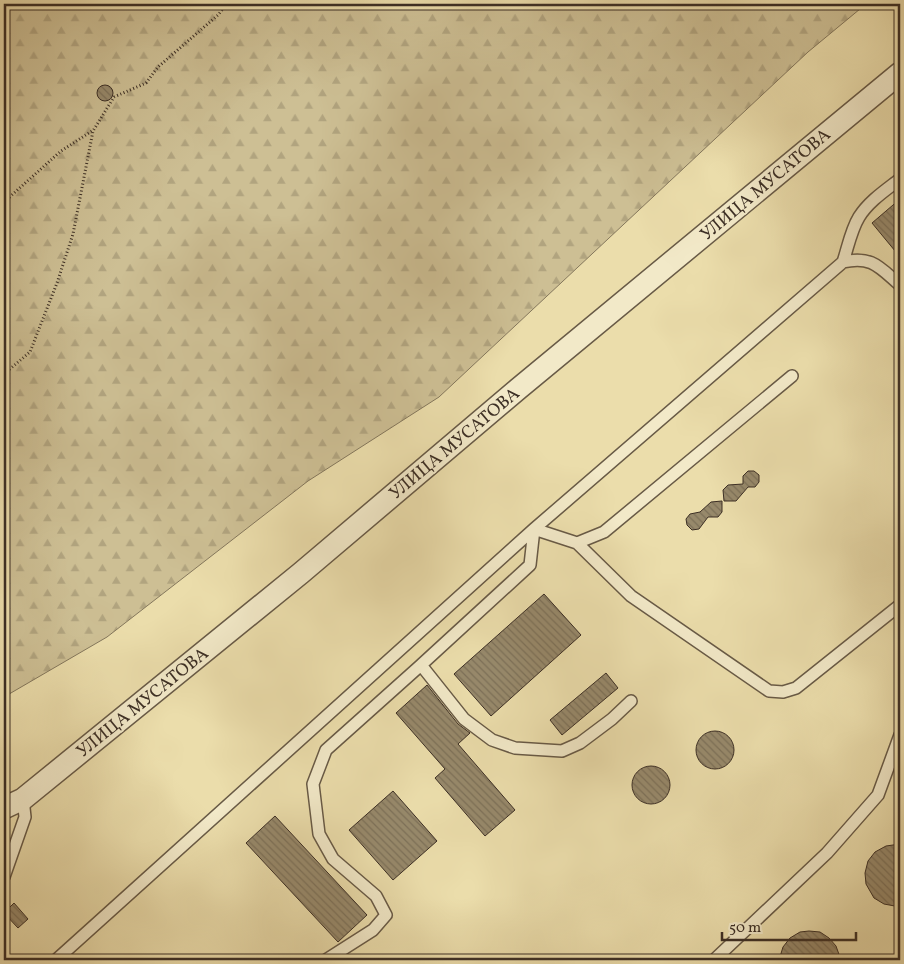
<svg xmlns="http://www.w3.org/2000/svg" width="904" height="964" font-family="Vollkorn,serif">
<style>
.forest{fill:url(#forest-firs);stroke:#84775c}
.building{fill:url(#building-back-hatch);stroke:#3c2f25}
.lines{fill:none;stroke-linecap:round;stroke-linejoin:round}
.lane-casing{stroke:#685a46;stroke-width:14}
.street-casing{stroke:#685a46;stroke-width:24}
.path{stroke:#3c2f25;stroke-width:3;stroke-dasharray:1 2.5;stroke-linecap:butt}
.lane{stroke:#f2e9c8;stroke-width:11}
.street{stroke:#f2e9c8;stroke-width:21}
.labels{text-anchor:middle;stroke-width:4;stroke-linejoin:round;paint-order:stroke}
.street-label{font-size:18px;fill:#3c2f25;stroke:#f2e9c8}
</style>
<defs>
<pattern id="forest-firs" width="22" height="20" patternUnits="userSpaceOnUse" patternTransform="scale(1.25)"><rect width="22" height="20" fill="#cdbf94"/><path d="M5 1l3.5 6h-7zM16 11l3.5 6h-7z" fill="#b1a47f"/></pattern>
<pattern id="building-back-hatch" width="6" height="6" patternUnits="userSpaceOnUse" patternTransform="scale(1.25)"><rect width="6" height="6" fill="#97896b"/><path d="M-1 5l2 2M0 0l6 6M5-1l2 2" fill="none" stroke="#7c7058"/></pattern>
</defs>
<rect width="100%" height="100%" fill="#ebddab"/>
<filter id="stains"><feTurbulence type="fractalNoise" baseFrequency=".004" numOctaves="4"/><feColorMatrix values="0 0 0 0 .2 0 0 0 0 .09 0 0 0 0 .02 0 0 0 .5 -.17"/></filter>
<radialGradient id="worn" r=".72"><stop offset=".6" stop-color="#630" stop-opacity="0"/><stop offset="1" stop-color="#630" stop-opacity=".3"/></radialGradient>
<path class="forest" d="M4,4H866L808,52L439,397L308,481L107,637L4,697Z"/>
<path class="building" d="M97 93a8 8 0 1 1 16 0a8 8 0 1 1-16 0Z
M900,199V257L872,223Z
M748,471H754L759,475V482L755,487H748L736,501H724L723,490L728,485L743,484V476Z
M722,501V512L718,517H708L699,529L692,530L687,525L686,519L690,514L700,512L711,502Z
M544,594L581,635L491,716L454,674Z
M606,673L618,688L562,735L550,720Z
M427,685L458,724L470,733L458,744L515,810L485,836L435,778L445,769L396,713Z
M696 750a19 19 0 1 1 38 0a19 19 0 1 1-38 0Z
M632 785a19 19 0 1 1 38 0a19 19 0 1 1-38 0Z
M393,791L437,841L393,880L349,830Z
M275,816L367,915L338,942L246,843Z
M900,844V907L884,904L874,898L866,884L865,873L868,861L875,852L886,846Z
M14,903L28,919L18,928L4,913Z
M809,931L820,932L829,938L836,946L841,960H779L783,947L790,938L800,932Z"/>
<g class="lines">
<g class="lane-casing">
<path id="lane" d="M843,262C848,247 851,230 859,217C869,201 886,190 900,179
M577,543L631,596L769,691L783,692L796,688L900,605
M631,701L612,719L580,743L562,751L515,748L492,740L464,719L421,665L530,565L534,529L577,543L604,532L792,376
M4,877L25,817L23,799
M56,960L534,529L843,262C872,255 880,268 900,285
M326,960L373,930L386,915L376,896L333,859L319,834L313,784L326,750L421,665
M714,960L827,853L878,795L900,735"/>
</g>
<g class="street-casing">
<path id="street" d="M4,808L23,799L301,573L518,389L900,73"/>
</g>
<path class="path" d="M894,4L897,19
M4,202L61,151L92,131
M4,374L30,352L57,283L73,234L93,131L114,97L146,83L158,67L218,15L227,4"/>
<use href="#lane" class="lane"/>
<use href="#street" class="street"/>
</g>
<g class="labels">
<g class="street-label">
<text transform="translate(765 184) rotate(-40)" y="6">УЛИЦА МУСАТОВА</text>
<text transform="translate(454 443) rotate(-40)" y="6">УЛИЦА МУСАТОВА</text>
<text transform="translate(142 702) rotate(-39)" y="6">УЛИЦА МУСАТОВА</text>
</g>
</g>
<rect width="904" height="964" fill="none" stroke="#ebddab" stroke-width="20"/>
<rect x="5" y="5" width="894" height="954" fill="none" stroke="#3c2f25" stroke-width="2.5"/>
<rect x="10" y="10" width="884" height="944" fill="none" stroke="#3c2f25"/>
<path d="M722 932v8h134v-8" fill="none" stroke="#3c2f25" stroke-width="2.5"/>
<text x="729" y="932" font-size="15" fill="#3c2f25" stroke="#f2e9c8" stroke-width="4" paint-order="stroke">50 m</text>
<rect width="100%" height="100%" filter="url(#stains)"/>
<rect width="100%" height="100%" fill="url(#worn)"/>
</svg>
